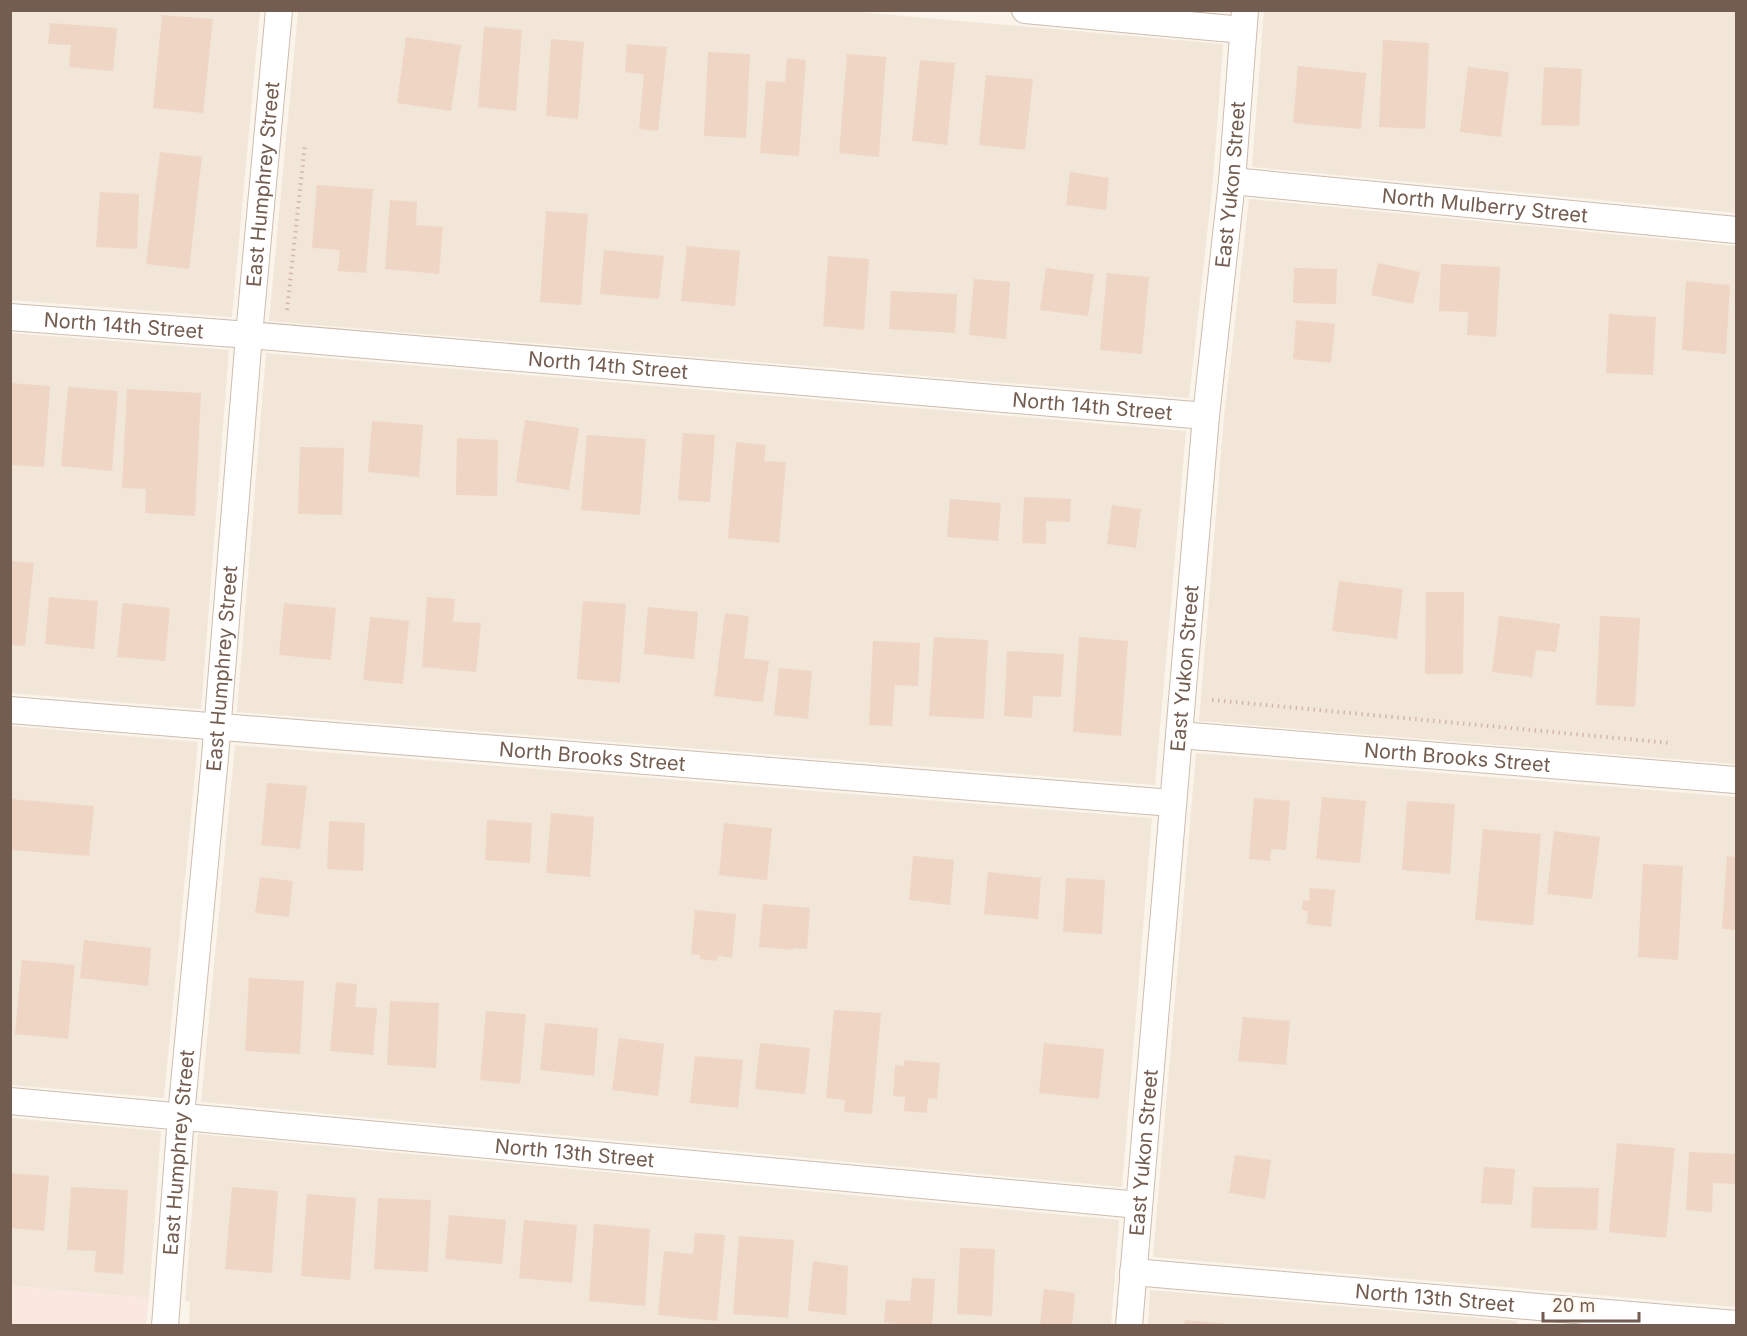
<svg xmlns="http://www.w3.org/2000/svg" width="1747" height="1336" font-family="Inter,sans-serif">
<style>
.residential{fill:#f2e6d9}
.commercial{fill:#fae7df}
.building{fill:#eed5c4}
.lines{fill:none;stroke-linecap:round;stroke-linejoin:round}
.minor-casing{stroke:#ccbdb1;stroke-width:28}
.path{stroke:#d3b8a7;stroke-width:4;stroke-dasharray:1.5 4.5;stroke-linecap:butt}
.minor{stroke:#fff;stroke-width:26}
.labels{text-anchor:middle;stroke-width:6;stroke-linejoin:round;paint-order:stroke}
.street-label{font-size:20px;fill:#735c50;stroke:#fef8f0}
</style>
<rect width="100%" height="100%" fill="#fbf4ea"/>
<path class="residential" d="M836,10L1223,44L1213,180L1189,398L269,321L298,11Z
M10,11H260L232,317L11,300Z
M1264,11H1736V213L1252,167Z
M1249,199L1736,246V764L1199,721L1224,417Z
M10,333L229,350L201,709L11,693Z
M266,353L1186,431L1155,785L237,712Z
M10,726L198,742L164,1098L11,1085Z
M235,745L1152,818L1122,1187L201,1102Z
M1196,753L1736,797V1307L1153,1257Z
M10,1118L161,1131L149,1298L11,1286Z
M198,1134L1119,1220L1111,1325L189,1326L190,1302L185,1301Z
M1150,1290L1517,1321V1326H1148Z"/>
<path class="commercial" d="M10,1286L149,1298L146,1325H11Z"/>
<path class="building" d="M162,15L213,19L203,113L153,108Z
M50,23L117,28L113,71L69,67L71,45L48,44Z
M484,27L522,30L516,111L478,107Z
M406,37L461,45L451,111L397,103Z
M551,39L584,42L578,119L546,116Z
M1383,40L1429,43L1425,129L1379,127Z
M627,44L667,47L658,131L639,129L644,74L625,72Z
M708,52L750,54L746,138L704,136Z
M847,54L886,57L879,157L839,153Z
M787,58L806,60L799,156L760,153L766,81L785,82Z
M920,60L955,63L947,145L912,141Z
M1298,66L1366,73L1361,129L1293,123Z
M1468,67L1509,72L1501,137L1460,132Z
M1544,67L1582,69L1579,126L1541,125Z
M986,75L1033,79L1025,150L979,145Z
M160,152L202,157L189,269L146,264Z
M1070,172L1109,178L1106,210L1066,205Z
M317,185L373,189L366,273L338,271L340,250L312,248Z
M100,192L139,194L137,249L96,247Z
M390,200L417,202L416,225L443,227L439,274L385,269Z
M546,211L588,214L581,305L540,302Z
M687,246L740,251L735,306L681,301Z
M604,250L664,256L659,299L600,294Z
M828,256L869,259L864,330L823,326Z
M1378,263L1420,272L1413,304L1371,295Z
M1441,264L1500,267L1496,337L1467,335L1468,312L1439,311Z
M1046,268L1094,274L1088,316L1040,310Z
M1294,268L1337,269L1336,304L1293,303Z
M1107,273L1149,277L1142,354L1100,350Z
M974,279L1010,282L1006,339L969,335Z
M1686,281L1730,285L1726,354L1682,350Z
M891,291L957,294L955,333L889,329Z
M1609,314L1656,317L1653,375L1606,373Z
M1296,320L1335,324L1331,363L1293,359Z
M10,383L50,386L44,467L10,465Z
M68,387L118,391L112,471L61,466Z
M127,389L201,393L195,516L145,513L146,489L122,488Z
M525,420L579,428L569,490L516,482Z
M372,421L423,425L419,477L368,472Z
M683,433L715,435L710,502L678,500Z
M587,435L646,439L640,515L581,510Z
M457,438L498,440L497,496L456,495Z
M736,442L766,445L764,461L786,462L779,543L728,538Z
M300,447L344,448L342,515L298,514Z
M1024,497L1071,499L1070,522L1046,521V544L1022,543Z
M950,499L1001,503L998,541L947,537Z
M1112,505L1141,509L1136,548L1107,544Z
M10,561L34,563L25,646L10,645Z
M1339,581L1403,589L1397,639L1332,631Z
M1426,592H1464L1463,674H1425Z
M49,597L98,601L94,649L45,644Z
M427,597L455,599L453,622L481,623L476,672L422,667Z
M583,601L626,604L620,683L577,679Z
M123,603L170,608L165,661L117,657Z
M284,603L336,608L331,660L279,655Z
M648,607L698,612L694,659L644,654Z
M725,613L749,616L744,658L769,661L763,702L714,696Z
M1499,616L1560,624L1556,652L1536,650L1532,677L1492,672Z
M1600,616L1640,618L1635,707L1596,705Z
M370,617L409,621L403,684L363,680Z
M934,637L988,640L984,719L929,716Z
M1079,637L1128,641L1121,736L1073,732Z
M873,641L920,643L918,686L895,685L892,726L869,725Z
M1007,651L1064,654L1061,697L1033,696L1032,718L1004,716Z
M779,668L812,671L808,719L774,715Z
M267,783L307,786L300,849L261,845Z
M1322,797L1366,801L1360,863L1316,859Z
M1254,798L1290,801L1286,850L1271,849L1270,861L1249,859Z
M10,799L94,806L89,856L10,850Z
M1407,801L1455,804L1450,874L1402,870Z
M551,813L594,817L590,877L546,873Z
M487,820L532,823L530,863L485,860Z
M329,821L365,823L363,871L327,869Z
M724,823L772,828L767,880L719,875Z
M1483,829L1541,834L1533,925L1475,920Z
M1554,831L1600,837L1592,899L1547,894Z
M913,856L954,860L950,905L909,900Z
M1727,856L1736,857V930L1722,929Z
M1643,864L1683,866L1678,960L1638,957Z
M988,872L1041,878L1038,919L984,914Z
M260,877L293,881L289,917L255,913Z
M1066,878L1105,880L1102,934L1063,932Z
M1310,888L1335,890L1331,927L1307,924L1308,911L1302,910L1303,900L1309,901Z
M763,904L810,908L807,949L793,948V950L759,947Z
M695,910L736,914L732,958L718,956L717,961L700,959V955L691,954Z
M84,940L151,948L148,986L80,978Z
M22,960L75,965L68,1039L15,1034Z
M249,978L304,981L300,1054L245,1051Z
M336,982L357,984L355,1007L377,1008L373,1055L330,1051Z
M390,1001L439,1003L436,1068L387,1065Z
M834,1010L881,1013L872,1114L844,1112L845,1100L826,1098Z
M486,1011L526,1014L520,1084L480,1080Z
M1243,1017L1290,1021L1286,1065L1238,1061Z
M545,1023L598,1028L594,1076L540,1070Z
M619,1038L664,1044L658,1096L612,1090Z
M760,1043L810,1048L805,1094L755,1089Z
M1044,1043L1104,1049L1099,1099L1039,1093Z
M695,1056L743,1060L738,1108L690,1103Z
M904,1060L940,1063L937,1099L928,1098L927,1113L904,1111L905,1097L893,1096L895,1065L904,1066Z
M1617,1143L1675,1148L1666,1238L1609,1232Z
M1689,1152L1736,1154V1184L1713,1183L1712,1212L1686,1210Z
M1235,1155L1271,1160L1265,1199L1229,1193Z
M1484,1167L1515,1169L1512,1205L1481,1203Z
M10,1173L49,1176L44,1231L10,1228Z
M71,1187L128,1190L123,1274L94,1272L96,1251L67,1250Z
M232,1187L278,1191L272,1273L225,1269Z
M1533,1187L1599,1188L1597,1230L1531,1228Z
M307,1194L356,1198L350,1280L301,1276Z
M378,1198L431,1200L428,1272L374,1269Z
M449,1215L506,1220L502,1264L445,1259Z
M524,1220L577,1225L572,1283L519,1278Z
M594,1224L650,1229L645,1306L589,1301Z
M695,1233L725,1235L717,1321L658,1315L664,1251L693,1254Z
M739,1236L794,1240L788,1318L733,1314Z
M960,1248L995,1249L992,1316L957,1314Z
M813,1261L848,1266L846,1315L808,1311Z
M912,1278L935,1279L932,1326L884,1323L886,1300L910,1301Z
M1044,1289L1075,1293L1072,1326H1040Z
M1185,1320L1228,1324V1326H1184Z"/>
<g class="lines">
<g class="minor-casing">
<g id="minor">
<path d="M1025,10L1243,30"/>
<path id="s1" d="M1232,181L1736,230"/>
<path id="s2" d="M10,317L249,335L1206,416"/>
<path id="s3" d="M10,710L1172,803"/>
<path id="s4" d="M1179,735L1736,780"/>
<path id="s5" d="M10,1101L1139,1205"/>
<path id="s6" d="M1133,1272L1736,1324"/>
<path id="s7" d="M165,1326L181,1116L215,757L249,335L279,10"/>
<path id="s8" d="M1129,1326L1206,416L1232,181L1245,10"/>
</g>
</g>
<path class="path" d="M287,310L305,144
M1212,700L1670,743"/>
<use href="#minor" class="minor"/>
</g>
<g class="labels">
<g class="street-label">
<text dy="7" stroke="none"><textPath href="#s7" startOffset="1146">East Humphrey Street</textPath></text>
<text dy="7" stroke="none"><textPath href="#s8" startOffset="1146">East Yukon Street</textPath></text>
<text dy="7" stroke="none"><textPath href="#s1" startOffset="254">North Mulberry Street</textPath></text>
<text dy="7" stroke="none"><textPath href="#s2" startOffset="114">North 14th Street</textPath></text>
<text dy="7" stroke="none"><textPath href="#s2" startOffset="600">North 14th Street</textPath></text>
<text dy="7" stroke="none"><textPath href="#s2" startOffset="1086">North 14th Street</textPath></text>
<text dy="7" stroke="none"><textPath href="#s7" startOffset="660">East Humphrey Street</textPath></text>
<text dy="7" stroke="none"><textPath href="#s8" startOffset="660">East Yukon Street</textPath></text>
<text dy="7" stroke="none"><textPath href="#s3" startOffset="584">North Brooks Street</textPath></text>
<text dy="7" stroke="none"><textPath href="#s4" startOffset="279">North Brooks Street</textPath></text>
<text dy="7" stroke="none"><textPath href="#s7" startOffset="174">East Humphrey Street</textPath></text>
<text dy="7" stroke="none"><textPath href="#s8" startOffset="174">East Yukon Street</textPath></text>
<text dy="7" stroke="none"><textPath href="#s5" startOffset="567">North 13th Street</textPath></text>
<text dy="7" stroke="none"><textPath href="#s6" startOffset="303">North 13th Street</textPath></text>
</g>
</g>
<rect width="1747" height="1336" fill="none" stroke="#735c50" stroke-width="24"/>
<path d="M1543 1312v9h96v-9" fill="none" stroke="#735c50" stroke-width="3"/>
<text x="1552" y="1312" font-size="18" fill="#735c50" stroke="#fef8f0" stroke-width="4.5" paint-order="stroke">20 m</text>
</svg>
